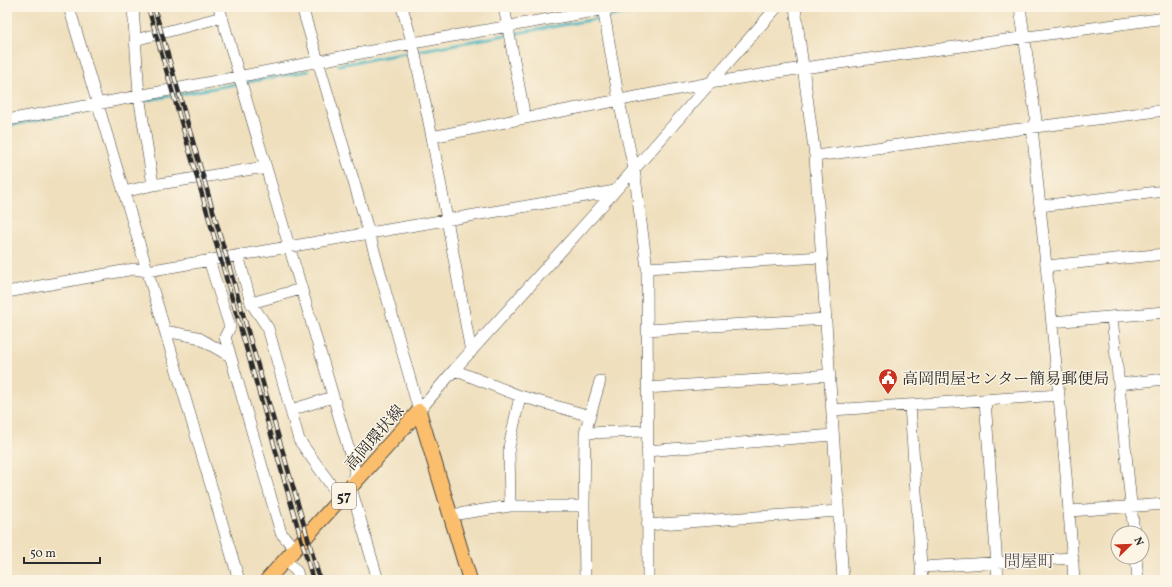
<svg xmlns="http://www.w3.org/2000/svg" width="1172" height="587" font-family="Vollkorn,'Noto Serif JP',serif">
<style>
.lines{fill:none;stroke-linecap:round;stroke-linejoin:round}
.stream{stroke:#43b2bd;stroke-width:3}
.minor-casing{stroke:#484641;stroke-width:12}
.major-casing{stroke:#484641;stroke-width:16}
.minor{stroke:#fff;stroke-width:11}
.major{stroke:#fabe6d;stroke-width:14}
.rail-casing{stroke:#2b2b2b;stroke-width:4.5}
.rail{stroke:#fcf5e5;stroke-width:3;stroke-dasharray:9;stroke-linecap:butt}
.labels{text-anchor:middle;stroke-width:3;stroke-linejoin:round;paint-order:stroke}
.shield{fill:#fcf5e5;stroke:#6a6863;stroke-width:1}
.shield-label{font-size:15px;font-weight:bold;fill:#2b2b2b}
.poi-label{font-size:16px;fill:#2b2b2b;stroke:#fcf5e5;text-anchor:start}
.street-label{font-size:16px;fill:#2b2b2b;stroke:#fcf5e5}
.neighbourhood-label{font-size:17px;fill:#575564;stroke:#fcf5e5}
</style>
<rect width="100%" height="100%" fill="#fcf5e5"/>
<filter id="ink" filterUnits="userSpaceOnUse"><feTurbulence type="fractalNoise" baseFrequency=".025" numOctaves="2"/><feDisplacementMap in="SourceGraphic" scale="8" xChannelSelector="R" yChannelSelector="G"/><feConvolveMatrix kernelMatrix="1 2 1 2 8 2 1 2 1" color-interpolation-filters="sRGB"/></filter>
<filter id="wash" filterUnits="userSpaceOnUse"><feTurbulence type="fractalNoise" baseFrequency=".012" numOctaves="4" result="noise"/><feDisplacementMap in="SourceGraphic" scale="16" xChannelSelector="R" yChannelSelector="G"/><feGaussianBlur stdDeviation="0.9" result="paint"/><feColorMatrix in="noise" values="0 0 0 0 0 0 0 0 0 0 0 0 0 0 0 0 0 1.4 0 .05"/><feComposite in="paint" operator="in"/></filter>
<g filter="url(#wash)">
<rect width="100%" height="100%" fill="#efdfbd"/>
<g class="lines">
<path class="stream" d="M512,34L663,7
M417,51L506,35
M339,65L412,52
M142,101L308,71
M7,126L78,113"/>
</g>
</g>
<g filter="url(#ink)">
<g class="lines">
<g class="minor-casing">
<path id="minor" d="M69,7L239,580
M133,7L139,95L153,185
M219,7L355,471L351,488L378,580
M302,7L369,233L419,411
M402,7L413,45L432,137L471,352
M504,7L525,118
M603,7L619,101L634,169L647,268L648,580
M795,7L815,156L843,580
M1020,7L1036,120L1032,127C1047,278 1064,429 1074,580
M135,40L222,17
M7,120L97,104L413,43L617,7
M432,137L525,118L710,83L803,68L1165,18
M815,156L1165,110
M124,192L153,185L265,167
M1040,206L1165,191
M238,255L251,303L268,328L299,440L341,499
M209,260L230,327L225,337L281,533L295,549
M1046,266L1165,254
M647,268L822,257
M7,292L134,269L147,271L615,191
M251,303L301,289
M1112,317L1134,533
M1052,322L1165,312
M647,330L826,319
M165,331L197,337L230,356
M454,370L520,396L590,416
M1119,384L1165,379
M647,388L830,375
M985,400L998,580
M910,405L922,580
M291,410L333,397
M832,410L1059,395
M419,411L454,370L615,191L777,7
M585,433L647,431
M647,451L833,435
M510,506L509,447L520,396
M1070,511L1165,504
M451,515L510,506H584
M647,525L838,511
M1136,557L1138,580
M286,560L297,572L299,580
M922,567L1073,558
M585,580L584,506L585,433L600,381"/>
</g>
<g class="major-casing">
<path id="major" d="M419,411L470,580
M267,580L419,411"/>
</g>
<use href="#minor" class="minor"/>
<use href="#major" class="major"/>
<g class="rail-casing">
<path id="rail" d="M148,7L313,580
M154,7L320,580"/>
</g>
<use href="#rail" class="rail"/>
</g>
</g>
<defs>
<g id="civic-pin" transform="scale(1)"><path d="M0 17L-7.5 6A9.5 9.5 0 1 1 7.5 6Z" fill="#c8321e" stroke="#fcf5e5"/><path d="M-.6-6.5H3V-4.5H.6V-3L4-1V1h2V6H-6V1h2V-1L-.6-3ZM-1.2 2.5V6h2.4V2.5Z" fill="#fff"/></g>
</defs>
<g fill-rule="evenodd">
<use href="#civic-pin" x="888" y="378"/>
</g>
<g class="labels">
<rect class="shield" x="332" y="483" width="24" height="26" rx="3"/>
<g class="shield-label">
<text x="344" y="501">57</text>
</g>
<g class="poi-label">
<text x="902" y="384">高岡問屋センター簡易郵便局</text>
</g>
<g class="street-label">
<text transform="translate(374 437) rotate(-49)" y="6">高岡環状線</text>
</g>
<g class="neighbourhood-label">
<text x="1029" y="567">問屋町</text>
</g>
</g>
<rect width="1172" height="587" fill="none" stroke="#fcf5e5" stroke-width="24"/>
<g transform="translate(1130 545) rotate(67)"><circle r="19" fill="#fcf5e5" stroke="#a8a49b"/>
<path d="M0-3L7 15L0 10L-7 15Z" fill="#c8321e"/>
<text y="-6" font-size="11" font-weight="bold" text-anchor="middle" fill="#2b2b2b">N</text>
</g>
<path d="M24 557v6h76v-6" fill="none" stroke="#2b2b2b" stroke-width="2"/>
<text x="30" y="557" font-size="12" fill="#2b2b2b" stroke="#fcf5e5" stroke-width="3" paint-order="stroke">50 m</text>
</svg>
